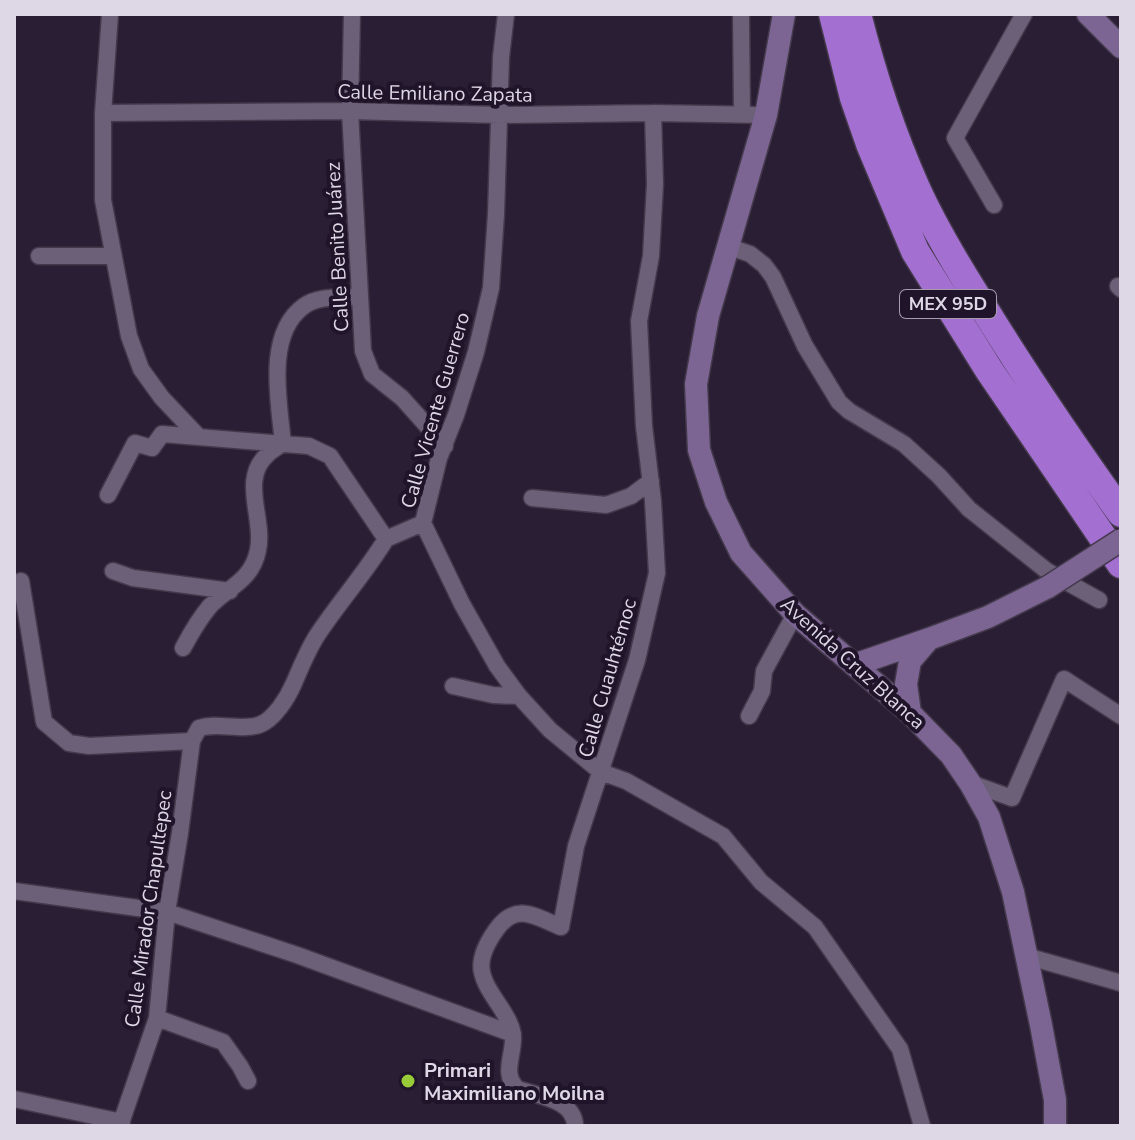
<svg xmlns="http://www.w3.org/2000/svg" width="1135" height="1140" font-family="'Nunito Sans',sans-serif">
<style>
.lines{fill:none;stroke-linecap:round;stroke-linejoin:round}
.street-casing{stroke:#43394b;stroke-width:19}
.secondary-casing{stroke:#43394b;stroke-width:25}
.highway-casing{stroke:#43394b;stroke-width:31}
.street{stroke:#6c6079;stroke-width:16}
.secondary{stroke:#7c6493;stroke-width:22}
.highway{stroke:#a36fd0;stroke-width:28}
.secondary-bridge-casing{stroke:#43394b;stroke-width:25;stroke-linecap:butt}
.secondary-bridge{stroke:#7c6493;stroke-width:22}
.poi-dot{fill:#97cc38;stroke:#1f1429;stroke-width:3}
.labels{text-anchor:middle;stroke-width:8;stroke-linejoin:round;paint-order:stroke}
.shield{fill:#1f1429;stroke:#a59cad;stroke-width:2}
.shield-label{font-size:18px;font-weight:bold;fill:#ded7e6}
.street-label{font-size:20px;fill:#ded7e6;stroke:#1f1429}
.poi-label{font-size:20px;font-weight:bold;fill:#ded7e6;stroke:#1f1429;text-anchor:start}
</style>
<rect width="100%" height="100%" fill="#291e33"/>
<g class="lines">
<g class="street-casing">
<path id="street" d="M110,14L103,113V200L129,336L141,369L162,398L199,437
M352,14L350,111L363,351L372,374L402,398L445,446
M506,14L501,57L496,214L491,288L476,352L456,415L439,458L423,523L462,604L497,666L519,696L550,730L601,772L626,781L723,836L761,882L815,927L900,1049L922,1126
M741,14L742,114
M103,113L350,111L500,115L653,113L766,115
M994,205L955,138L1024,14
M727,246L750,254L764,265L773,277L805,346L839,402L849,411L904,444L939,476L969,509L1047,571L1099,600
M39,256H113
M1118,286L1121,289
M283,443C279,402 265,334 304,306C319,295 343,298 360,296
M108,495L135,443L152,448L162,434L309,446L330,456L386,539L423,523
M532,498L606,505L631,496L651,481
M113,571L133,578L230,591
M21,581L44,722L69,743L89,746L192,741
M183,648C191,633 199,619 210,606C228,587 252,581 258,550C265,519 239,479 268,454C272,450 278,447 283,443
M453,686L493,695L519,696
M749,716L762,691L764,671L795,614
M970,783L1012,798L1064,679L1121,716
M14,891L167,912L297,955L513,1034
M1026,956L1121,983
M157,1018L223,1042L240,1066L248,1081
M14,1099L122,1122
M120,1126L157,1018L167,912L180,833L192,741L199,728C218,722 240,731 259,725C274,720 288,697 294,683C301,667 308,649 318,634C340,601 366,572 386,539
M575,1126C575,1100 538,1096 518,1089C501,1075 514,1055 513,1037C513,1027 506,1016 501,1008C480,977 472,964 496,930C516,902 534,916 561,927L576,846L637,660L657,573L653,501L644,426L639,321L651,256L655,184L653,113"/>
</g>
<g class="secondary-casing">
<path id="secondary" d="M784,14L766,115L708,316L696,384L699,450L716,502L741,553L795,614L910,713L951,755L970,783L989,817L1013,892L1041,1025L1055,1100V1126
M1088,14L1121,47
M854,665L929,639L988,617L1048,587
M910,713L906,684L910,661L928,640"/>
</g>
<g class="highway-casing">
<path id="highway" d="M833,14L854,98L870,144L915,251L989,370L1121,564
M857,14C872,73 891,132 916,188C935,230 960,271 985,310C1028,380 1074,447 1121,513"/>
</g>
<use href="#street" class="street"/>
<use href="#secondary" class="secondary"/>
<use href="#highway" class="highway"/>
<g class="secondary-bridge-casing">
<path id="secondary-bridge" d="M1048,587L1121,540"/>
</g>
<use href="#secondary-bridge" class="secondary-bridge"/>
</g>
<circle class="poi-dot" cx="408" cy="1081" r="8"/>
<g class="labels">
<rect class="shield" x="900" y="290" width="96" height="28" rx="6"/>
<g class="shield-label">
<text x="948" y="310">MEX 95D</text>
</g>
<g class="street-label">
<text transform="translate(435 93) rotate(1)" y="7">Calle Emiliano Zapata</text>
<text transform="translate(337 247) rotate(-93)" y="7">Calle Benito Juárez</text>
<text transform="translate(435 410) rotate(-74)" y="7">Calle Vicente Guerrero</text>
<text transform="translate(853 663) rotate(42)" y="7">Avenida Cruz Blanca</text>
<text transform="translate(607 678) rotate(-74)" y="7">Calle Cuauhtémoc</text>
<text transform="translate(148 909) rotate(-82)" y="7">Calle Mirador Chapultepec</text>
</g>
<g class="poi-label">
<text x="424" y="1077">Primari<tspan x="424" dy="23">Maximiliano Moilna</tspan></text>
</g>
</g>
<rect width="1135" height="1140" fill="none" stroke="#ded7e6" stroke-width="32"/>
</svg>
